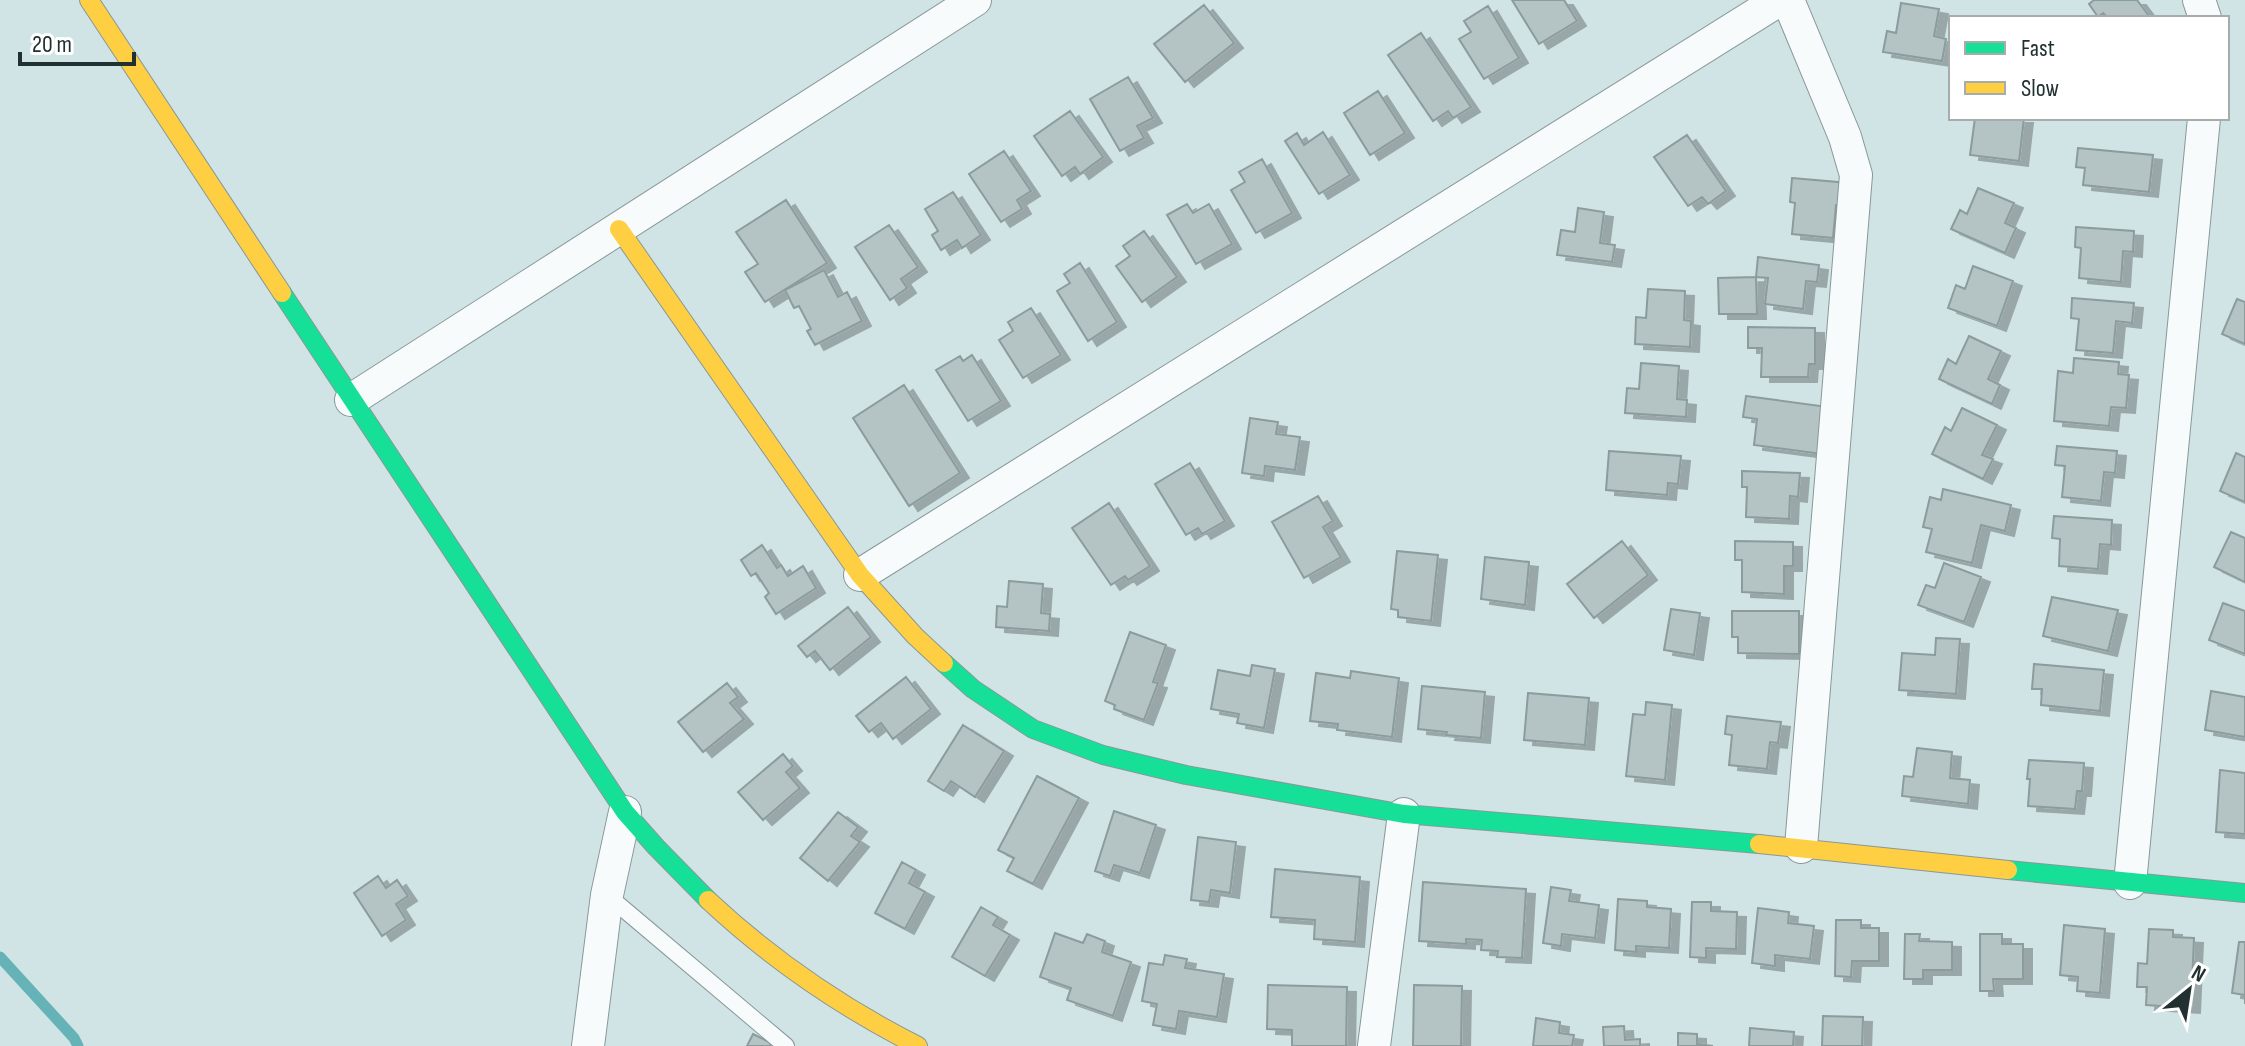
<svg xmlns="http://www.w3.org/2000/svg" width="2245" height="1046" font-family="'Sofia Sans Condensed',sans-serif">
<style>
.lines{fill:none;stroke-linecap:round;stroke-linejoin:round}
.stream{stroke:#66b3b7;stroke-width:11}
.building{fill:#b4c4c5;stroke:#8c9c9c;stroke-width:2;filter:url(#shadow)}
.lane-casing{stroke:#889899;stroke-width:18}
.street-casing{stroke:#889899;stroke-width:34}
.fast-casing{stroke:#889899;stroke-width:20}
.slow-casing{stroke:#889899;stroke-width:20}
.lane{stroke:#f8fbfb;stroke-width:16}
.street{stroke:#f8fbfb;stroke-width:32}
.fast{stroke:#16e098;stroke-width:18}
.slow{stroke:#ffcf43;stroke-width:18}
</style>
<defs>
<filter id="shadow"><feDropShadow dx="9" dy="5" stdDeviation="0" flood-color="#0004"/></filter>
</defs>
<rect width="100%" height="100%" fill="#d0e4e5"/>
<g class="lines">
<path class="stream" d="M0,957L74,1038L78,1046"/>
</g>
<path class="building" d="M1512,0H1564L1577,21L1539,44Z
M2094,0H2137L2149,16L2146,18H2108L2103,13L2098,17L2089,4Z
M1901,3L1939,9L1934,36L1946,39L1942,61L1883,52L1887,31L1896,33Z
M1204,5L1234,43L1185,82L1154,44Z
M1488,6L1519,58L1484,79L1459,39L1471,32L1464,21Z
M1421,33L1471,107L1453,118L1448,111L1433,121L1388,55Z
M1128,77L1153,118L1137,126L1144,138L1120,151L1090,99Z
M1378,91L1405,133L1370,155L1344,113Z
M1070,111L1103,157L1080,174L1075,167L1062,176L1034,136Z
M1975,118H2024L2019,161L1970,155Z
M1323,132L1350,175L1319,194L1285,141L1297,133L1304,145Z
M1687,135L1726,191L1708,204L1702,197L1688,206L1654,157Z
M2078,148L2153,155L2149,192L2083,185L2085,168L2076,167Z
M1004,151L1031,191L1017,200L1022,209L1001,222L969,174Z
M1262,159L1292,213L1256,233L1231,190L1245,182L1239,172Z
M1792,178L1849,183L1847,206L1836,205L1833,238L1792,234L1795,203L1790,202Z
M1978,188L2014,203L2005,223L2016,228L2005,253L1951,229L1960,210L1967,214Z
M953,192L981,235L962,248L957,240L941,250L932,235L938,231L925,209Z
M786,200L827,263L765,302L745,272L758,264L736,232Z
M1187,204L1193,213L1209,204L1232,244L1196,264L1167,215Z
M1578,208L1604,212L1600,243L1615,245L1612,262L1557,255L1561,230L1575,232Z
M889,225L918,267L901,279L907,288L890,300L855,247Z
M2076,227L2134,231L2133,252L2123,251L2121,282L2079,278L2081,248L2075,247Z
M1144,231L1177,277L1142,302L1116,266L1130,256L1123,246Z
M1758,257L1819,265L1817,282L1806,281L1803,309L1765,304L1768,278L1756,277Z
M1080,263L1117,322L1088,341L1057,291L1070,283L1064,274Z
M1973,266L2013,281L1997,326L1948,308L1956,285L1965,289Z
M824,270L838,297L847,292L862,321L815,345L807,331L811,329L799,306L794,308L785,290Z
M1756,277L1757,314H1719L1718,278Z
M1648,289L1685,291L1684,320L1691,321L1690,347L1635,344L1636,317L1646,318Z
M2072,298L2134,303L2132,323L2116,321L2113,353L2076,350L2079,319L2071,318Z
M2237,299L2245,302V344L2222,334Z
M1031,308L1061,355L1023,378L999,340L1013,331L1008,322Z
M1748,327L1815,328V364H1809L1808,377H1761L1762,348H1748Z
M1969,336L2001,351L1988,379L2000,385L1992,404L1939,379L1948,359L1956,364Z
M972,355L1001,401L968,421L936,370L960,356L963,361Z
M2074,358L2119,362L2118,374L2129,375L2126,408L2111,407L2109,426L2054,421L2058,371L2073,373Z
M1641,363L1679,366L1677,399L1687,400L1686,417L1625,413L1627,388L1639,389Z
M904,385L960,473L909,506L853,418Z
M1746,396L1828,407L1822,454L1754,445L1757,419L1743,417Z
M1962,408L1997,425L1982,455L1993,459L1983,479L1932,454L1945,427L1951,431Z
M1250,418L1278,422L1276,434L1300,437L1295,470L1265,466L1264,476L1242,473Z
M2057,446L2117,451L2115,473L2104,472L2101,501L2062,497L2065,466L2055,465Z
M1609,451L1681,456L1678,484L1668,483L1667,495L1606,490Z
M2236,453L2245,457V502L2220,491Z
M1190,463L1225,521L1202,534L1198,528L1186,535L1155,484Z
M1742,471L1800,473L1798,497L1790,496L1789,519L1746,517L1747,487H1742Z
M1943,489L2011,505L2005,531L1981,525L1972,563L1926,552L1932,529L1923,527L1930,497L1941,500Z
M1318,496L1333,521L1323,527L1341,557L1304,578L1272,522Z
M1109,503L1150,566L1128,580L1125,576L1111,585L1072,528Z
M2054,516L2112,520L2111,545L2100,544L2098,569L2059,566L2060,539L2052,538Z
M2231,532L2245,538V582L2214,567Z
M1622,541L1648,575L1594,618L1567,584Z
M1735,541L1793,542V566H1784V594L1742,592V560H1735Z
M762,545L777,568L781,565L788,576L803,566L816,588L776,614L765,597L769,593L756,573L751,576L741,560Z
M1397,551L1438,555L1431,621L1398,617V610L1391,609Z
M1485,557L1529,562L1525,605L1481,599Z
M1944,563L1981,577L1964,622L1918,605L1926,585L1935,588Z
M1009,581L1043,584L1041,613L1050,614L1049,631L996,627L997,606L1007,607Z
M2052,597L2118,610L2108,651L2043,636Z
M2223,603L2245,611V654L2209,640Z
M848,607L871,637L830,670L815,651L807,657L798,646Z
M1671,609L1700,613L1694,655L1664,650Z
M1732,611H1799V654L1738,653V637H1732Z
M1130,632L1166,645L1153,682L1158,683L1144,720L1114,709L1115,705L1105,701Z
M1936,638L1960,639L1956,694L1899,690L1902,653L1935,655Z
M2034,664L2104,670L2100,711L2041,705L2042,689H2032Z
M1252,665L1275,669L1264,728L1237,723L1239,714L1211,709L1218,670L1250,676Z
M1351,671L1399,678L1392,737L1337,730L1338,724L1310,721L1316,673L1350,678Z
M906,677L931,709L893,739L881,723L869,732L856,716Z
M727,683L738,697L730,703L744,719L703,752L678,722Z
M1422,686L1485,692L1481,738L1446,735L1447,732L1418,729Z
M2211,691L2245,697V737L2205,730Z
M1528,693L1589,698L1585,745L1524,740Z
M1646,702L1672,705L1665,780L1626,776L1633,714L1645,715Z
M1727,716L1781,722L1778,743L1770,742L1767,769L1729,765L1732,735L1725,734Z
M963,725L1004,751L975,797L951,781L944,791L928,781Z
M1917,748L1952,752L1950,778L1970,780L1968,804L1902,796L1904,776L1913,777Z
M783,754L793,766L786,772L800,788L763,820L738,792Z
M2029,760L2084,763L2082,791H2077L2075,809L2028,806L2030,779H2027Z
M2220,770L2245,773V834L2216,832Z
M1037,776L1079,798L1033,884L1007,871L1014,858L998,850Z
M1114,811L1156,825L1140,873L1114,865L1110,876L1095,871Z
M838,812L858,827L851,836L860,842L828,881L800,858Z
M1198,837L1236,842L1230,893L1211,890L1209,902L1191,900Z
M902,862L916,870L909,883L925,892L905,929L875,913Z
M1275,869L1360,877L1355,942L1314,939L1315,920L1271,917Z
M378,876L386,888L397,880L408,896L396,904L406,920L382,936L354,893Z
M1423,882L1526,889L1522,958L1497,957L1498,951L1481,950L1482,940L1466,939V944L1419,941Z
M1551,887L1571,890L1569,901L1599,905L1595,938L1562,934L1561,946L1543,943Z
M1618,899L1647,901V907L1671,909L1669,948L1636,946V952L1615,950Z
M1692,902H1711V911L1737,912L1736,949L1706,948V958L1690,957Z
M981,907L998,917L993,925L1010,935L985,976L952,957Z
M1758,908L1789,912L1788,923L1814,926L1810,959L1775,955V966L1752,963Z
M1836,920H1861V928H1879V961H1852L1851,977L1835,976Z
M2064,925L2105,929L2100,993L2077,991L2078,977L2060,975Z
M2149,929L2173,930V937L2194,938L2191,1008L2146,1005L2147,987H2137L2138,963L2147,964Z
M1055,933L1083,943L1087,934L1105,941L1102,952L1131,962L1113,1016L1067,1000L1071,988L1040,977Z
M1905,934H1920L1919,941L1952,942V970H1923V979H1904Z
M1980,934H2002V944H2023V979H1993L1994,991H1980Z
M2239,942H2245V1004V995L2232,993Z
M1165,955L1187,959L1185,968L1224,974L1217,1017L1179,1011L1176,1029L1153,1025L1157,1004L1142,1001L1149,963L1163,965Z
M1268,985L1347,987L1346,1046H1292V1030L1267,1029Z
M1414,985L1462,986L1461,1046H1413Z
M1823,1016L1863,1017L1862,1046H1822Z
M1536,1018L1560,1022L1559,1033L1574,1035L1572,1046H1533Z
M1624,1026L1625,1040L1640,1039V1046H1604L1603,1027Z
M1750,1028L1794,1032L1793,1046H1749Z
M1678,1033L1697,1034V1044L1713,1046H1678Z
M753,1034L771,1043L770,1046H747Z"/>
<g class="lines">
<g class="lane-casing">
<path id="lane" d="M607,895L786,1046"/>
</g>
<g class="street-casing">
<path id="street" d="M1788,0L1845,137L1856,175L1801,847
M2199,0L2205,18
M351,400L975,0
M860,575L1779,0
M2130,883L2204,118
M588,1046L607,895L625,812
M1374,1046L1404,814"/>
</g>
<g class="fast-casing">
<path id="fast" d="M282,293L625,812L656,847L708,900
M944,663L973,689L1033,729L1103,755L1186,775L1404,814L1759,844
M2008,870L2245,893"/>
</g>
<g class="slow-casing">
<path id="slow" d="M89,0L282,293
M619,229L860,575L915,636L944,663
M1759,844L2008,870
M708,900C771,959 841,1007 918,1046"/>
</g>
<use href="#lane" class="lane"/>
<use href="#street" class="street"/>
<use href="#fast" class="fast"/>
<use href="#slow" class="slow"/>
</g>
<rect x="1949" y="16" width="280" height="104" fill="#ffffff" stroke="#a6acac" stroke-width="2"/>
<rect x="1965" y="42" width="40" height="12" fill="#16e098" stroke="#a6acac" stroke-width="2"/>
<text x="2021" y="56" font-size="24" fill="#213030">Fast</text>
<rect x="1965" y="82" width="40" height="12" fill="#ffcf43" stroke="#a6acac" stroke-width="2"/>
<text x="2021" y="96" font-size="24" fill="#213030">Slow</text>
<g transform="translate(2189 990) rotate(30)" stroke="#ffffff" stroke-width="6" paint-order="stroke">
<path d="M0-6L14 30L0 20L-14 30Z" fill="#213030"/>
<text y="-12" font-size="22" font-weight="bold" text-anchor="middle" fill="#213030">N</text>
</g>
<path d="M20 52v12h114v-12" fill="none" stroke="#213030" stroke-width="4"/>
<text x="32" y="52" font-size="24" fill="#213030" stroke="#ffffff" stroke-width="6" paint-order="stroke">20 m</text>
</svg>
